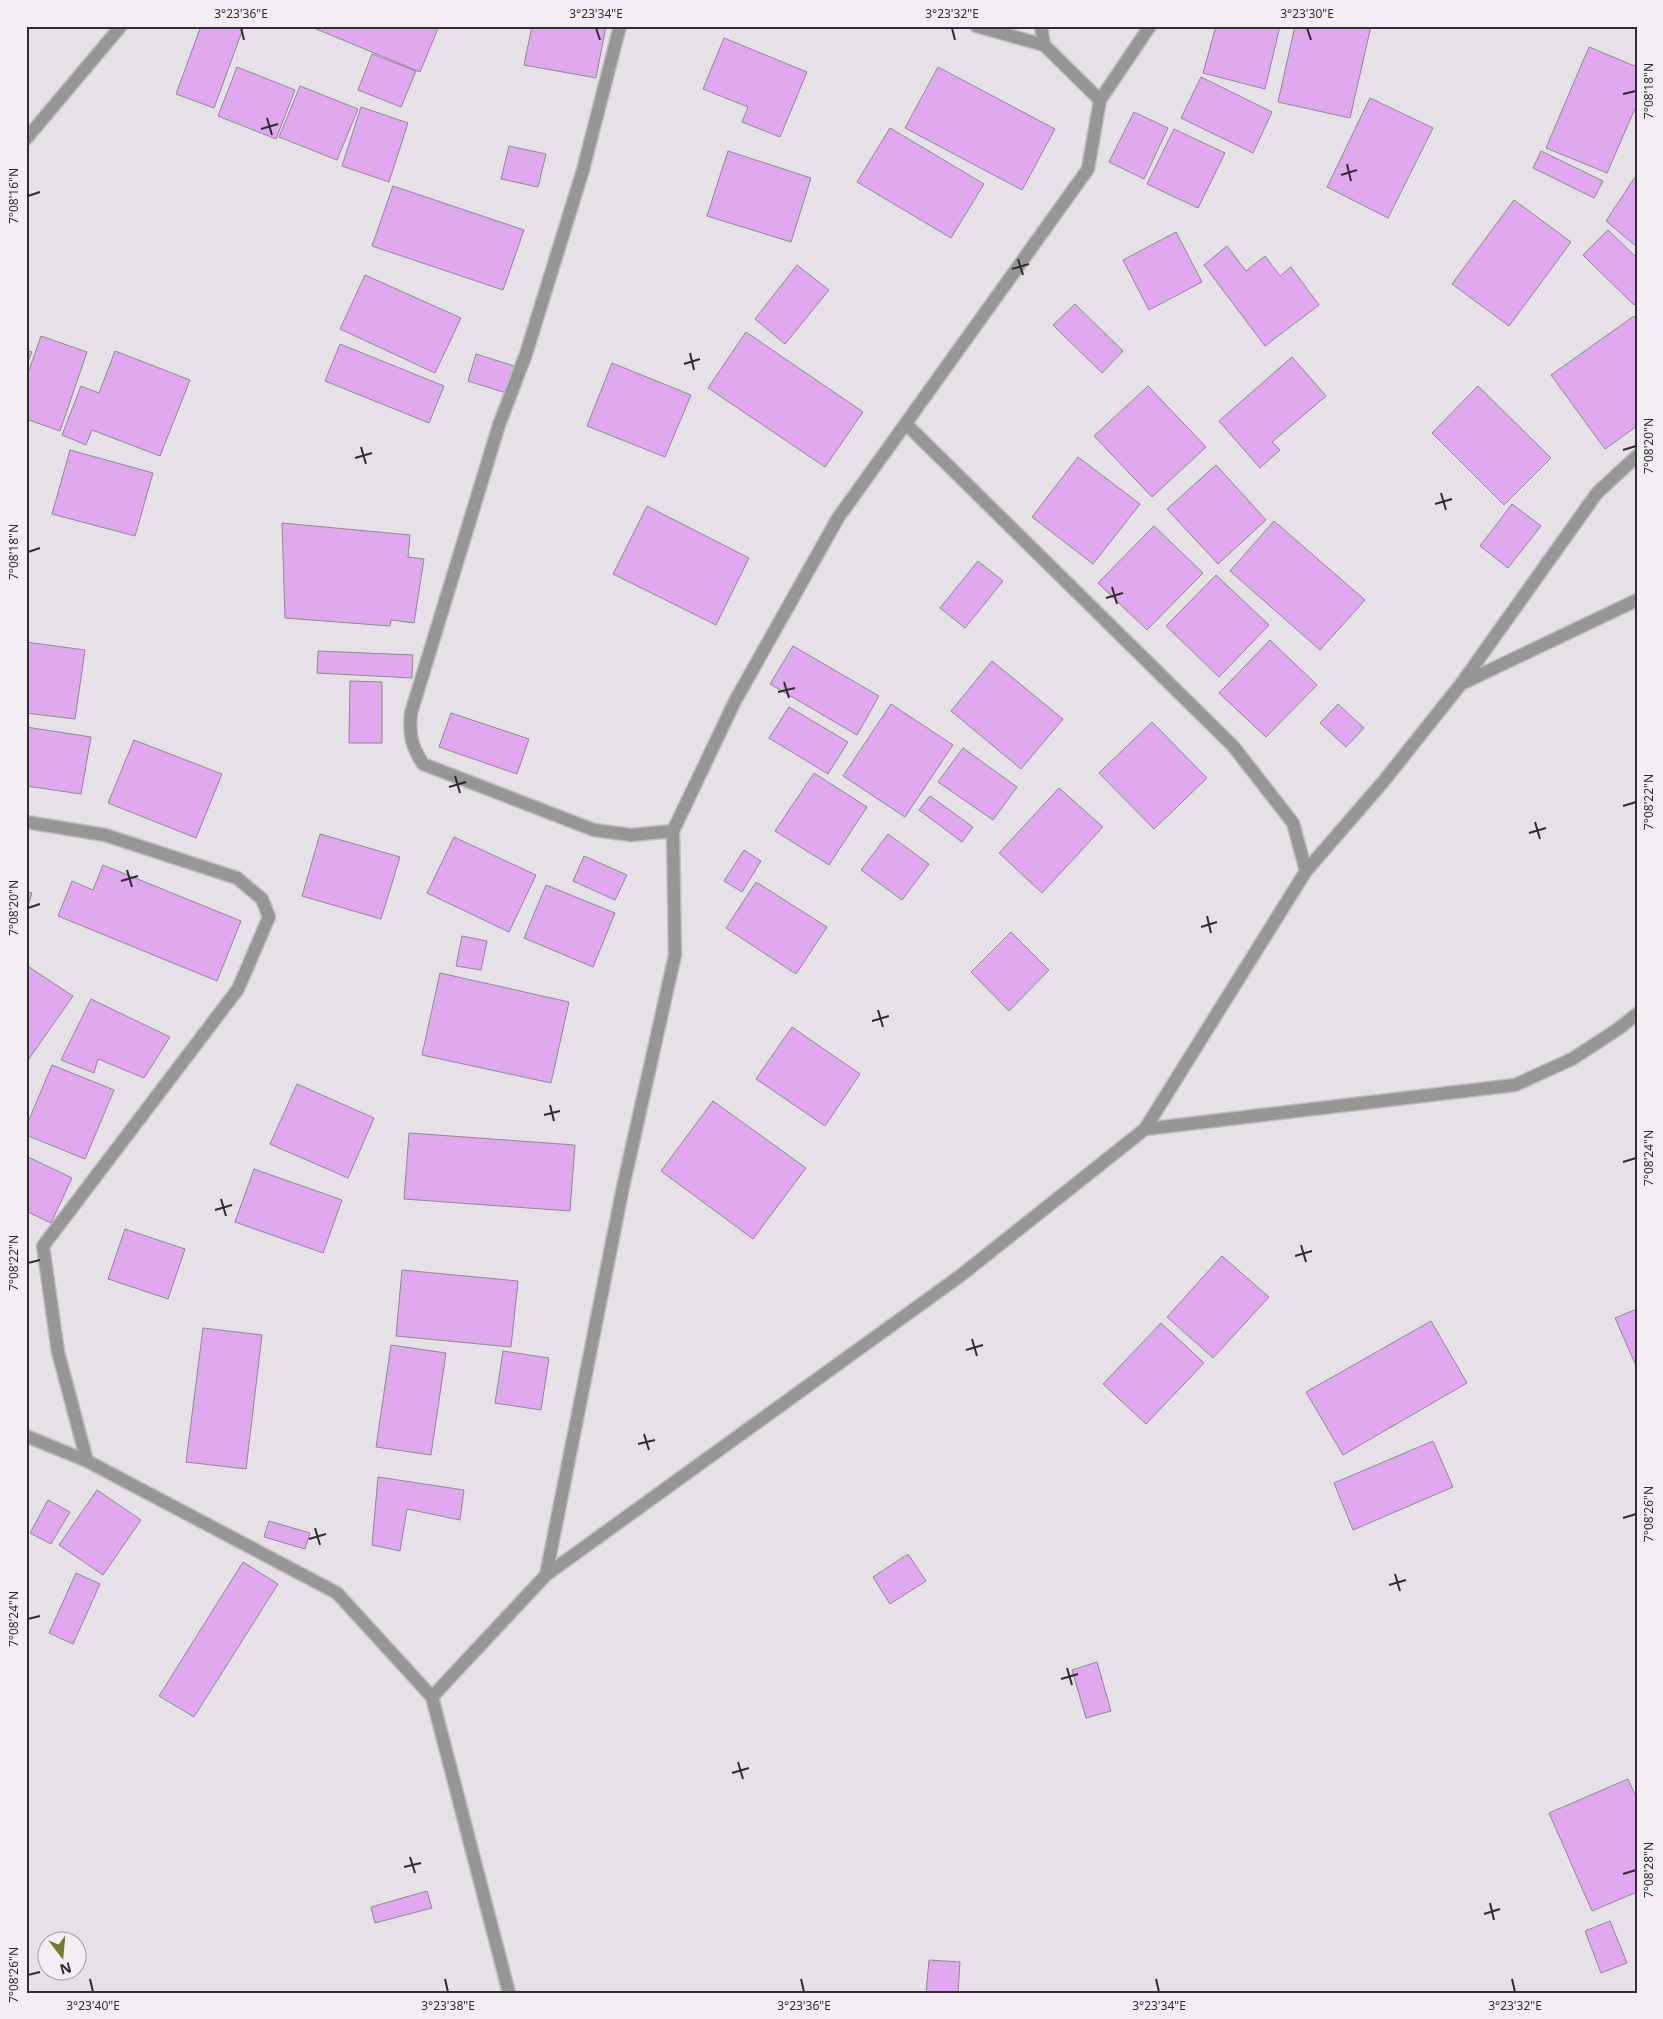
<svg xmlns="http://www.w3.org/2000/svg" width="1663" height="2019" font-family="'Noto Sans',sans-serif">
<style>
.building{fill:#e0a8ef;stroke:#8e8a8f}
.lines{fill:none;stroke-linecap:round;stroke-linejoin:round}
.minor-casing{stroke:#c0bdc2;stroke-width:15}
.minor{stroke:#969794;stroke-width:12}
.ticks{fill:none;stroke:#2e2d2f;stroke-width:2}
.neatline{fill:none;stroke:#2e2d2f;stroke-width:2}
.ticks-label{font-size:12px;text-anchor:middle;fill:#2e2d2f}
</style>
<rect width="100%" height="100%" fill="#e5e1e7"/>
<path class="building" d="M201,26H244L214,108L176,94Z
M309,26H439L420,72Z
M532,26H606L596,78L524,65Z
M1216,26H1280L1265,89L1203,73Z
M1295,26H1371L1350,118L1278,102Z
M724,38L807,72L780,137L742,122L748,107L703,89Z
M1589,47L1637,67V104L1607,173L1546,148Z
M372,54L416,71L401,107L358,90Z
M237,67L295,90L276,139L218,116Z
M938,67L1055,129L1022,190L905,128Z
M1201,77L1272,112L1253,153L1181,118Z
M300,86L358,109L337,160L279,137Z
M1370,98L1433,128L1388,218L1327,187Z
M361,107L408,123L389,182L342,166Z
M1134,112L1168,128L1144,179L1109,162Z
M890,128L984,184L951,238L857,182Z
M1174,129L1225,153L1198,208L1147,184Z
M509,146L546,154L538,187L501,179Z
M728,151L811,178L791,242L707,216Z
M1541,151L1603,181L1594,198L1533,168Z
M1637,174V247L1606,221Z
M393,186L524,230L503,290L372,246Z
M1514,200L1571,242L1509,326L1452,284Z
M1608,230L1637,258V302L1634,305L1583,255Z
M1176,232L1202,282L1149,310L1123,260Z
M1227,246L1246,271L1265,256L1280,276L1291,267L1319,305L1265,346L1204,265Z
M797,265L829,290L785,344L755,319Z
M365,275L461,318L435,373L340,329Z
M1075,304L1123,351L1102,373L1053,325Z
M1634,316L1637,320V426L1605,449L1551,375Z
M746,332L863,412L825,467L708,388Z
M41,336L87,352L60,431L26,419V379Z
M340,344L444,386L429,423L325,381Z
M26,350L32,352L26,366Z
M115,351L190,380L160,456L92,430L86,445L62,435L81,386L99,393Z
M476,354L514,366L506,393L468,381Z
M1292,357L1326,396L1272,442L1280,450L1260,468L1219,421Z
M612,363L691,395L665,457L587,426Z
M1148,386L1206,447L1152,497L1094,436Z
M1478,386L1551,458L1504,505L1432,433Z
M70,450L153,473L135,536L52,514Z
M1078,457L1140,504L1093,564L1032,517Z
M1216,465L1266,520L1218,564L1167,509Z
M1512,504L1541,526L1508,568L1480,546Z
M647,506L749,558L716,625L613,574Z
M1274,521L1365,600L1320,650L1230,571Z
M282,523L410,535L408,557L424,559L414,623L391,620L390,626L285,618Z
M1154,526L1203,573L1147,630L1098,583Z
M978,561L1003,581L965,628L940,608Z
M1216,575L1269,625L1219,677L1166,626Z
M1270,640L1317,685L1266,737L1219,693Z
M26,642L85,650L75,719L26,713Z
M793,646L879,696L857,735L770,684Z
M318,651L413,655L412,678L317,673Z
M992,661L1063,719L1021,769L951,711Z
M350,681L382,682V743H349Z
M891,704L953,745L905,817L843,776Z
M1338,704L1364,728L1346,747L1320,723Z
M789,707L848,742L828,774L769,738Z
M451,713L529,739L517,774L439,747Z
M1152,722L1207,778L1154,829L1099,773Z
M26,727L91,737L81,794L26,786Z
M134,740L222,774L196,838L108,803Z
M963,748L1017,787L993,820L938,782Z
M814,773L867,807L829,865L775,831Z
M1059,788L1103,827L1042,893L999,853Z
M930,796L973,827L962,842L919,810Z
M320,834L400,857L381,919L302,896Z
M888,834L929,864L902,900L861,870Z
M454,837L536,875L509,932L427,893Z
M744,850L761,861L742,892L724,881Z
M584,856L627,875L615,900L573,881Z
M103,865L241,921L217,981L58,916L72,881L93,890Z
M756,882L827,927L796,974L726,928Z
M546,885L615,913L593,967L524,938Z
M26,891L32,893L26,912Z
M1011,932L1049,970L1009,1011L971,972Z
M462,936L487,941L481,970L456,966Z
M26,965L73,996L26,1063Z
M440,973L569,1002L551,1083L422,1055Z
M91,999L170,1037L144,1078L98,1059L94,1073L61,1060Z
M792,1027L860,1074L825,1126L756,1079Z
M52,1065L114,1090L85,1159L26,1135V1127Z
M297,1084L374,1118L348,1178L270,1144Z
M713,1101L806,1168L753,1239L661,1171Z
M409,1133L575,1145L570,1211L404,1199Z
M26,1156L72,1178L51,1223L26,1211Z
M254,1169L342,1200L323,1253L235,1222Z
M125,1229L185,1249L168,1299L108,1279Z
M1222,1256L1269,1297L1213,1358L1167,1317Z
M402,1270L518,1281L511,1347L396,1336Z
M1637,1309V1368L1615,1318Z
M1431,1321L1467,1383L1343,1455L1306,1392Z
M1161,1323L1204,1363L1146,1424L1103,1384Z
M203,1328L262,1335L246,1469L186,1462Z
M391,1345L446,1353L431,1455L376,1447Z
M503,1351L549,1358L541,1410L495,1403Z
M1433,1441L1453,1487L1353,1530L1334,1483Z
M378,1477L464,1490L460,1520L407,1509L400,1551L372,1545Z
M97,1490L141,1520L103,1575L59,1545Z
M48,1500L70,1512L51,1544L30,1533Z
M269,1521L310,1533L305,1549L264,1537Z
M908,1554L926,1581L890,1604L873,1577Z
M243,1562L278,1584L194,1717L159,1696Z
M76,1573L100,1584L73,1644L49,1633Z
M1097,1662L1111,1711L1086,1718L1072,1670Z
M1628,1779L1637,1799V1892L1592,1911L1549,1813Z
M427,1891L432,1908L375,1923L371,1907Z
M1610,1921L1627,1963L1601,1973L1585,1931Z
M929,1960L960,1962L958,1993H926Z"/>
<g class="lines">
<g class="minor-casing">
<path id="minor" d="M620,26L583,170L526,354L499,425L411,713C409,735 411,745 423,764L594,830L631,835L673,831
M976,26L1044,45L1100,100
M1041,26L1044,45
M26,139L121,26
M906,424L1233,746L1293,823L1306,871
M1463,683L1637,600
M26,822L105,835L237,878L262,899L269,917L238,989L43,1246L58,1352L87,1461
M1145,1129L1515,1085L1572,1059L1618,1029L1637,1014
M26,1436L87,1461L337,1593L432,1697
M546,1575L623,1187L675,955L673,831L735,701L838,518L1088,169L1100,100L1150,26
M509,1993L432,1697L546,1575L960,1276L1145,1129L1306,871L1383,782L1461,684L1597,493L1637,456"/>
</g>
<use href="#minor" class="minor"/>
</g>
<path class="ticks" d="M241,28L244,40M596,28L600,40M952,28L955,40M1307,28L1311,40M1623,94L1636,91M267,118L272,135M261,129L278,124M1347,164L1351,181M1341,175L1357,170M28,196L40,192M1018,259L1023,275M1012,269L1029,264M690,353L694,370M684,364L700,359M361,447L366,464M1623,450L1636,446M355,458L372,453M1441,493L1446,510M1435,504L1452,499M28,552L40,548M1112,587L1117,604M1106,598L1123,593M784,682L789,698M778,692L795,688M455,776L460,793M449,787L466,782M1623,806L1636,802M1535,822L1540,839M1529,833L1546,828M127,870L132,887M121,881L138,876M28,908L40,904M1207,916L1211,933M1201,927L1217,922M878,1010L883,1027M872,1021L889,1016M550,1105L554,1121M544,1115L560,1111M1623,1162L1636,1158M221,1199L226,1216M215,1210L232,1205M1301,1245L1306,1262M1295,1256L1312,1251M28,1263L40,1260M972,1339L977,1356M966,1350L983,1345M644,1434L649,1450M638,1444L655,1440M1623,1518L1636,1514M315,1528L320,1545M309,1539L326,1534M1395,1574L1400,1591M1389,1585L1406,1580M28,1619L40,1616M1067,1668L1072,1685M1061,1679L1078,1674M738,1762L743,1779M732,1773L749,1768M410,1857L415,1873M404,1867L421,1863M1623,1874L1636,1870M1490,1903L1494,1920M1484,1914L1500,1909M28,1975L40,1972M90,1979L93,1992M445,1979L448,1992M801,1979L804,1992M1156,1979L1159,1992M1512,1979L1515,1992"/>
<rect width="1663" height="2019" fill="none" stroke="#f3eef4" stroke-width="55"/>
<g transform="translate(62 1956) rotate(164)"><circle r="24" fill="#f3eef4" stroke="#a4a1a5"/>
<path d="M0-4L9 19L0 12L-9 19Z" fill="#717c29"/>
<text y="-8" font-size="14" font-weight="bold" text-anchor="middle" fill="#2e2d2f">N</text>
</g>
<rect x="28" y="28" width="1608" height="1964" class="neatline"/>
<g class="ticks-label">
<text x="241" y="18">3°23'36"E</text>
<text x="596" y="18">3°23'34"E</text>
<text x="952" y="18">3°23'32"E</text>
<text x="1307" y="18">3°23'30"E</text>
<text transform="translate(1649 91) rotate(-90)" y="4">7°08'18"N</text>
<text transform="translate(14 196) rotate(-90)" y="4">7°08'16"N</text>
<text transform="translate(1649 446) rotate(-90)" y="4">7°08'20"N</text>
<text transform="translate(14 552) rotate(-90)" y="4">7°08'18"N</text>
<text transform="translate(1649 802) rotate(-90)" y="4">7°08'22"N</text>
<text transform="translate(14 908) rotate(-90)" y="4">7°08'20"N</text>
<text transform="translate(1649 1158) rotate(-90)" y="4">7°08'24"N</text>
<text transform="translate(14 1263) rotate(-90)" y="4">7°08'22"N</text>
<text transform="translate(1649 1514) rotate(-90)" y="4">7°08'26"N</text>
<text transform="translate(14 1619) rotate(-90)" y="4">7°08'24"N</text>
<text transform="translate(1649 1870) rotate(-90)" y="4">7°08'28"N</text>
<text transform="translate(14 1975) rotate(-90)" y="4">7°08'26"N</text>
<text x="93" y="2010">3°23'40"E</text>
<text x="448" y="2010">3°23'38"E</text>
<text x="804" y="2010">3°23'36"E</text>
<text x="1159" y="2010">3°23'34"E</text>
<text x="1515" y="2010">3°23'32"E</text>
</g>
</svg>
